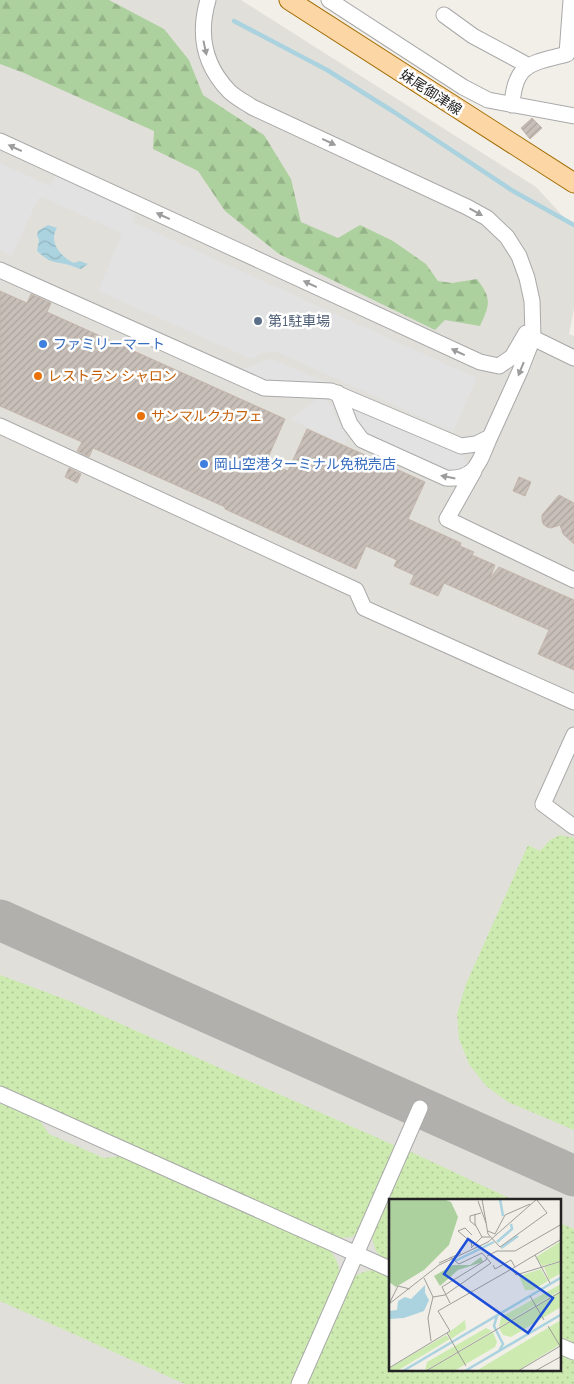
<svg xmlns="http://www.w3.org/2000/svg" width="574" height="1384" font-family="'PT Sans Narrow','Noto Sans JP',sans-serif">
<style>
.airport{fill:#e1dfda;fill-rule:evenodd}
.grass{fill:url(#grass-dots)}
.forest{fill:url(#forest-firs)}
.parking{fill:#e2e2e2}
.water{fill:url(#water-waves)}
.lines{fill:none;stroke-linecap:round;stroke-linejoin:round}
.stream{stroke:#aad3df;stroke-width:4.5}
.taxiway{stroke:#b1b0ac;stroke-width:41}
.building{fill:url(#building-hatch);stroke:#c4b6ab}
.minor-casing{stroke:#a9a9a9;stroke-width:17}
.major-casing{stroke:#a06b00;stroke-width:21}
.minor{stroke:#fff;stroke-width:15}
.major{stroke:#fcd6a4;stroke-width:19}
.oneway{fill:#9c9c9c}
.service-dot{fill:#5c6f8a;stroke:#fff;stroke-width:2}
.shop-dot{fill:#3f7fe0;stroke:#fff;stroke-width:2}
.food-dot{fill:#e8710a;stroke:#fff;stroke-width:2}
.labels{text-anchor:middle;stroke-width:5;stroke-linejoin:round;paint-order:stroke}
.street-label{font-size:14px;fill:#222;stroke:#fff}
.service-label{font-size:14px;fill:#4e5e75;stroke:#fff;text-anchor:start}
.shop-label{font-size:14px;fill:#366cbe;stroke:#fff;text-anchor:start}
.food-label{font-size:14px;fill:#c56008;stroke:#fff;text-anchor:start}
.inset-river{fill:none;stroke:#aad3df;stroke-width:2.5}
.inset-road{fill:none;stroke:#9f9d99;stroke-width:1}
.view{fill:#1d4ed8;fill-opacity:0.15;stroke:#1d4ed8;stroke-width:2.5}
.inset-edge{fill:none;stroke:#222;stroke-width:2.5}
</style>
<defs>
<pattern id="grass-dots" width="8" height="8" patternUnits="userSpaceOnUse" patternTransform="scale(1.25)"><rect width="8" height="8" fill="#cdebb0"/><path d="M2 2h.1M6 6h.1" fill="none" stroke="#b0c997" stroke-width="1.8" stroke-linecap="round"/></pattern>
<pattern id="forest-firs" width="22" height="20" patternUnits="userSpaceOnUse" patternTransform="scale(1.25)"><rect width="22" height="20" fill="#add19e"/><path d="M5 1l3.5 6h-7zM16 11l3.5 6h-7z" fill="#95b388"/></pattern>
<pattern id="water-waves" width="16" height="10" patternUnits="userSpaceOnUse" patternTransform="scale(1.25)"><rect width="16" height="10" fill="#aad3df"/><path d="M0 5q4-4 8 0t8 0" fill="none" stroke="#92b5bf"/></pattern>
<pattern id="building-hatch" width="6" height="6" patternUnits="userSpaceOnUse" patternTransform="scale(1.25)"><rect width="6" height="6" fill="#c7bfb8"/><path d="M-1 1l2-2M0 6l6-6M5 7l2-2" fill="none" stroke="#aba49e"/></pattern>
</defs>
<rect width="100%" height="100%" fill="#f2efe9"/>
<path class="airport" d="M0,0H241L536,187L574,228V308L569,334L574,336V1384H0ZM390,1200H560V1370H390Z"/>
<path class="grass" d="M560,835L574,838V1130L508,1102L486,1086L469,1064L459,1039L457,1014L466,984L528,845L540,851L550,840Z
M0,975L67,1000L398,1147L363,1228L352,1237L337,1238L0,1087Z
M0,1101L38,1118L49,1134L104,1158L123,1156L329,1249C337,1260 341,1266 338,1280L292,1384H185L0,1301Z
M407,1150L513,1200H390V1262C376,1255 375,1251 372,1236Z
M560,1223L574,1229V1345L560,1338Z
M376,1270L390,1277V1370H560V1353L574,1359V1384H304L348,1283C357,1273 363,1271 376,1270Z"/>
<path class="forest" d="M0,0H109L164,29L189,60L203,95L264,135L291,179L301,222L338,238L360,225L393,241L426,264L438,281L452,283L477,279C492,299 490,304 480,326L445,320L435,330L279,254L225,211L198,171L153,149L154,131L24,73L0,64Z"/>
<path class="parking" d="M0,163L50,186L55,176L136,214L133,222L477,378L453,432L275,351L262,353L251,359L98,291L121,236V233L42,197L38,199L12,256L0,250Z
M269,359L275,360L330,384L265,382L238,371Z
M320,398L327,401L333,407L334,414L348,437L345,445L290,419L314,401Z
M347,401L459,452L470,467L453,474L369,435L359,426Z"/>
<path class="water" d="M48,225L57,228C48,242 61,257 74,263L80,261L88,264L81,269C76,268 71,265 65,264C50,261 49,262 37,251L39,240L37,235L38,231Z"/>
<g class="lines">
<path class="stream" d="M234,21L327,70L394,112L513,191L574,225"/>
<path class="taxiway" d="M0,920L574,1176"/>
</g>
<path class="building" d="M532,118L542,128L530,139L521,128Z
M0,291L27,303L31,294L51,303L47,312L285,419L266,462L288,471L307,429L425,482L408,519L461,543L460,546L474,552L472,555L495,565L490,578L499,567L574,600V670L538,654L549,630L444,583L438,596L410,584L414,575L394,566L397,560L366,546L356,569L225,509V507L93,448L89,457L77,451L82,442L0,406Z
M69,468L81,474L77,483L65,477Z
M519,477L531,482L525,496L513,491Z
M559,495L574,503V544L563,534L560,525L551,528L547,527L543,524L542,520V515Z"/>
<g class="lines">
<g class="minor-casing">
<path id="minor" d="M329,0L463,87L488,100L574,116
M444,15L473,36L529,66
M512,105C515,62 531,64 567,54L571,0
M0,141L480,362L499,366L512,357L526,333
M0,270L264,388L331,391L461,446L476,444L490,437L520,371L533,338L532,301L527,278L519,256L507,237L487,218L467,207L252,107C245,102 236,98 229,91C204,65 198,34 208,0
M533,338L574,358
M338,393L350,424L362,440L446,478C477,480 479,461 490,437
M0,426L356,590L364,608L574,702
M474,471L447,519L574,580
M574,735L543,804L574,827
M0,1094L390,1269
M560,1346L574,1352
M299,1384L420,1108"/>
</g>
<g class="major-casing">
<path id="major" d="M289,0L574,183"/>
</g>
<use href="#minor" class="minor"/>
<use href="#major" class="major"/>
</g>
<defs><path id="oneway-solid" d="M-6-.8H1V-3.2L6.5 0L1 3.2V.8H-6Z" transform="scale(1.25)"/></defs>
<g class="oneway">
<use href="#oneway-solid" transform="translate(205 48) rotate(78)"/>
<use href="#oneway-solid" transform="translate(329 142) rotate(25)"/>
<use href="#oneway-solid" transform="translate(15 148) rotate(-155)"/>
<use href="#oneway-solid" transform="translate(476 212) rotate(29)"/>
<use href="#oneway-solid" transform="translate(163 216) rotate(-155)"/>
<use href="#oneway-solid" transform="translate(310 284) rotate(-155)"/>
<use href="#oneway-solid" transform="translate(458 352) rotate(-155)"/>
<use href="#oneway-solid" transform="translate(521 369) rotate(112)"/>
<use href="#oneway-solid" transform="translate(448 477) rotate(-169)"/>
</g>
<circle class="service-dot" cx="258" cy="321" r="5"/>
<g class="shop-dot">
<circle cx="43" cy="344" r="5"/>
<circle cx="204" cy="464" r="5"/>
</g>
<g class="food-dot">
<circle cx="38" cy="376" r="5"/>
<circle cx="141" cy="416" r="5"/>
</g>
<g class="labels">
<g class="street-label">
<text transform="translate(431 92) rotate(33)" y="5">妹尾御津線</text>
</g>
<g class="service-label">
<text x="268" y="326">第1駐車場</text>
</g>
<g class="shop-label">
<text x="53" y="349">ファミリーマート</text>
<text x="214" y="469">岡山空港ターミナル免税売店</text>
</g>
<g class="food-label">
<text x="48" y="381">レストラン シャロン</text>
<text x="151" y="421">サンマルクカフェ</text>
</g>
</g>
<g transform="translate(389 1199)">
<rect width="172" height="172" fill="#f2efe9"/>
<path d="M172,38V62L153,67L147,58L172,42ZM172,63V74L160,81L155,68ZM152,70L159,82L144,91H136L130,77ZM172,85V91L110,128L112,118ZM172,92V108L122,138L114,136L110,129ZM76,121L77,130L62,140L59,134ZM172,121V145L128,172H87ZM97,129L103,132L36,172L38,163ZM104,133L108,143L106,148L77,165L65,172H38ZM57,136L61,140L8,172H0V169Z" fill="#cdebb0"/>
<path d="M0,0H54L62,3L69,18L60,46L35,71L7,88L0,83ZM92,58L94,63L69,71L51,87L45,77L64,66H81Z" fill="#add19e"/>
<path d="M36,86V94L40,101L35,112L15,119L0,120V112L8,111L9,102L16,98L22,100Z" fill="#aad3df"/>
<path class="inset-river" d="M111,0L114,17M108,43L123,30L122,25M112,49L129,37M66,62L105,43M108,117L105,127L114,145L110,152M14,172L173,78M76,172L173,115"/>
<path class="inset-road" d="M93,0L99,35L111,48L158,14L148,1M89,2L97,24M86,15V25L93,38M87,27L81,22V17L92,14M99,32L106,35L116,16L141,5M83,36L76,29L69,32L82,43L83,48M82,49L93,38H101M146,56L161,84M98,57L108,52H126L173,25M50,64L72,54M104,66L106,70L122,61L126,68L171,41M123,70L127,76L173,62M35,79L44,98L39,119L42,142M141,97L155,121M44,98L56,96L102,64L93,54L70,65L61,58M61,104L53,88L97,61L98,58M0,105L9,87L21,90M0,105L50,66L99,43L148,0M159,127L171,147M58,134L77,167M0,169L61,132L49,112L126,68M37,172L173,92M129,172L173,146M146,172L173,157"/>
<path class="view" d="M79,40L164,99L139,134L55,75Z"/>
<rect width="172" height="172" class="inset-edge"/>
</g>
</svg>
